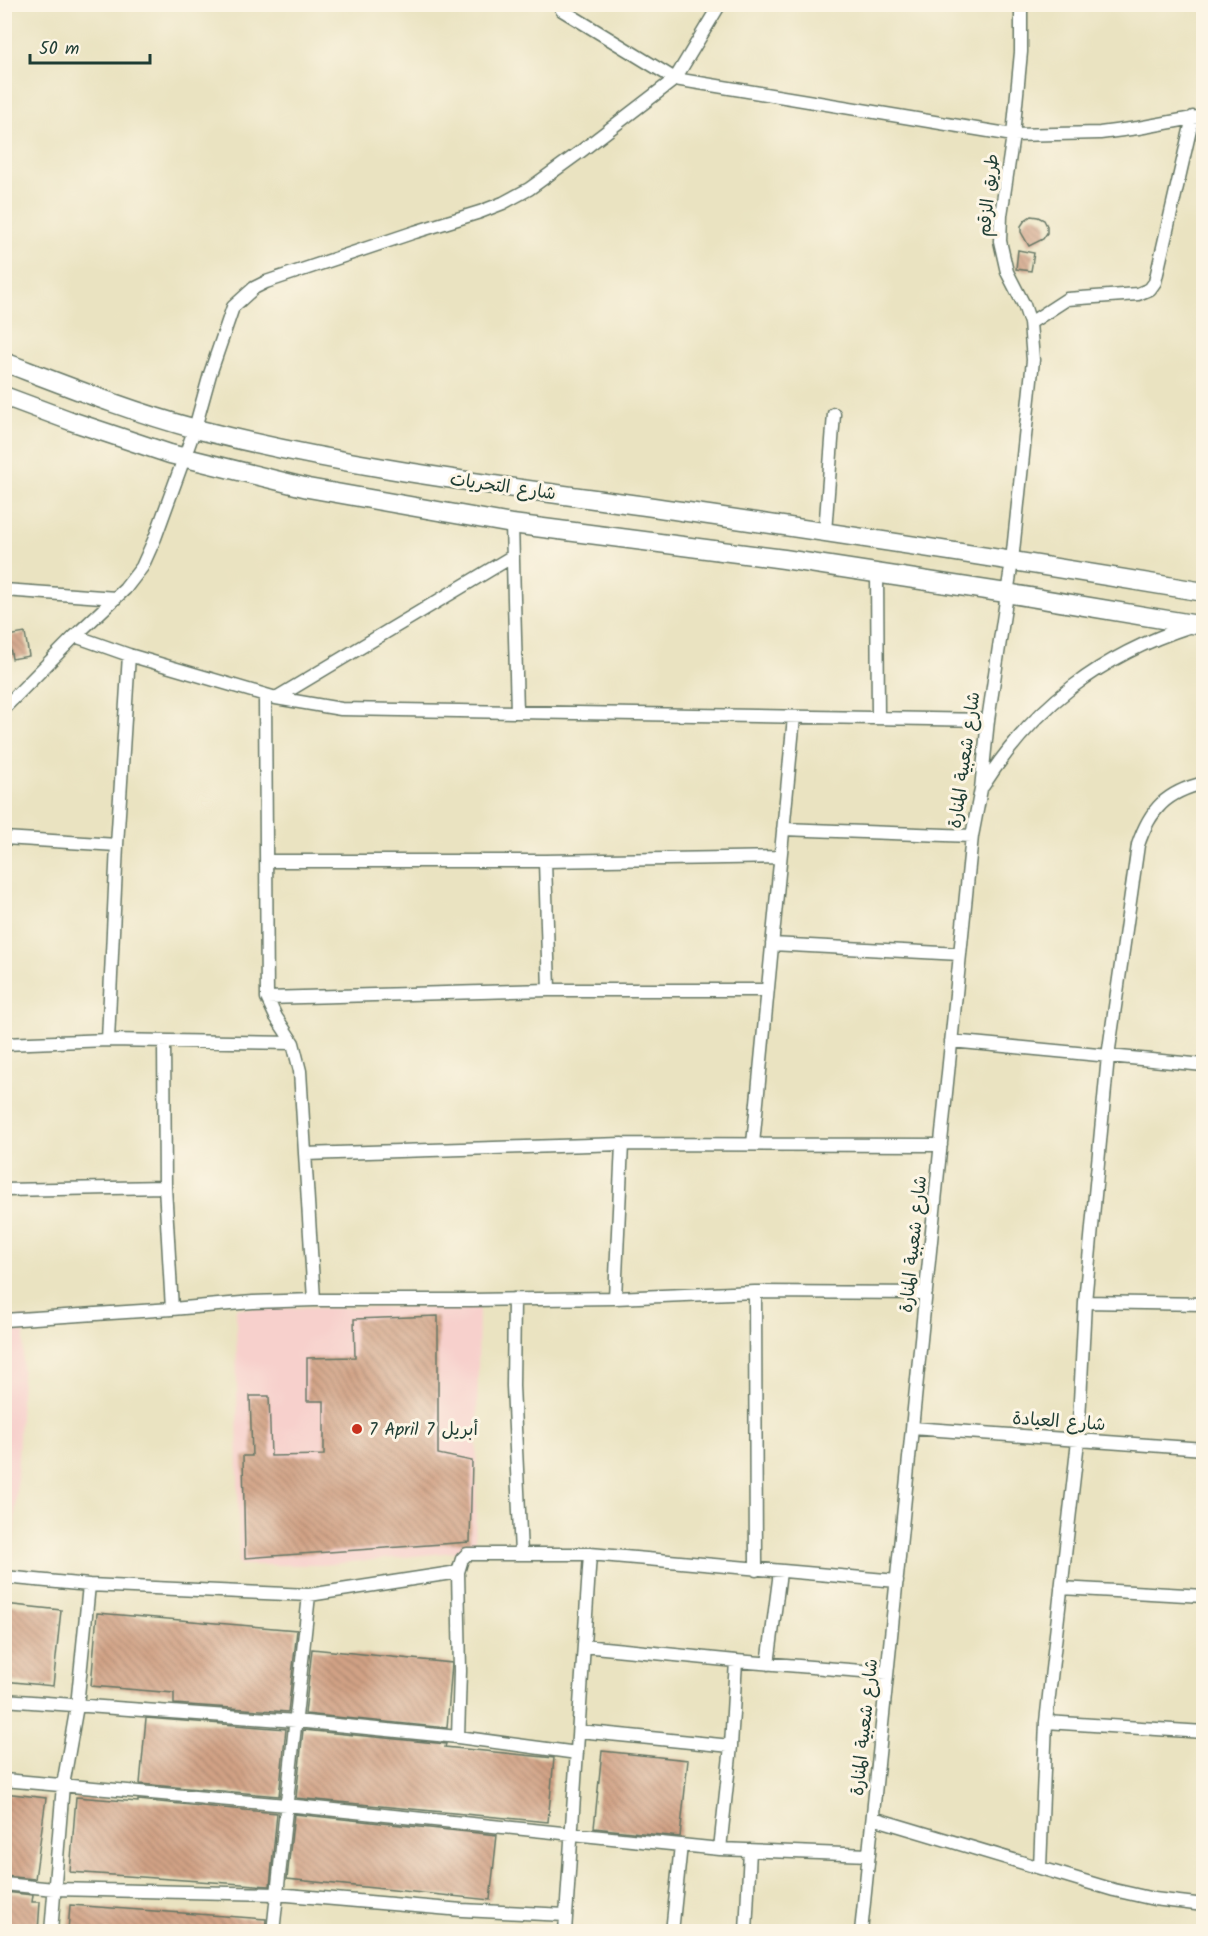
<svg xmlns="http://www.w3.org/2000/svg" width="1208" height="1936" font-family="Kalam,'Playpen Sans Arabic',sans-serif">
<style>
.built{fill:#f7d0cc}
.building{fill:url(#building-back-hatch)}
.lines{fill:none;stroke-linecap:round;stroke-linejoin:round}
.minor-casing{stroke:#667765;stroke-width:15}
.secondary-casing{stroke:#667765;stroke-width:21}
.minor{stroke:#fff;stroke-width:12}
.secondary{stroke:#fff;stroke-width:18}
.poi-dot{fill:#c8321e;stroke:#fcf5e5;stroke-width:2}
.labels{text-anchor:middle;stroke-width:6;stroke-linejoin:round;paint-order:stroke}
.street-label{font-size:18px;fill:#1f3d34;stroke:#fcf5e5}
.poi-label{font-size:18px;fill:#1f3d34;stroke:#fcf5e5;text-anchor:start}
</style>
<defs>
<pattern id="building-back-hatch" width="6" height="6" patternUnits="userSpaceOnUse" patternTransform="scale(1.5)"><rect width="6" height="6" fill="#d2a285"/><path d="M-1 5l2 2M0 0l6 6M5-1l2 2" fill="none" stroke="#aa856e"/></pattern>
</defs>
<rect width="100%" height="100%" fill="#fcf5e5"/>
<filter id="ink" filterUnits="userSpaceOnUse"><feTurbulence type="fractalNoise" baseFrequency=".0167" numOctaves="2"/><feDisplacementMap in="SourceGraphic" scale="12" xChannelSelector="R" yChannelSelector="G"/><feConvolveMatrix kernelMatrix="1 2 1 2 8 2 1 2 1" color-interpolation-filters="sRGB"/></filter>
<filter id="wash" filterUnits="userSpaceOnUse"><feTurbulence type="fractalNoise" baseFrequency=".008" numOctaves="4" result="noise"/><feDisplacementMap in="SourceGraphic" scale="24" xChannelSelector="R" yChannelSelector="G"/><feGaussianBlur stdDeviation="1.35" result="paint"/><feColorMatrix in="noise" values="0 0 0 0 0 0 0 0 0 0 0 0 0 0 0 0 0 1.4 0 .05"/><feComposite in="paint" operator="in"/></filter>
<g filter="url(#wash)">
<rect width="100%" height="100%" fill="#eae3c1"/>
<path class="built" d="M479,1307L475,1550L322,1565H239L236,1308Z
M25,1317L13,1560L4,1559V1318Z"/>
<g id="blocks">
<path class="building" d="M1031,216L1038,217L1044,220L1047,226V233L1043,239L1029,246L1021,232V226L1025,220Z
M1018,250L1034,253L1031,271L1016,269Z
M25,633L29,656L12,659L8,636Z
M438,1316V1454L472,1461L470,1542L245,1558L243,1456H252L250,1396H269L271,1456L324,1455V1401H307V1358L355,1357L354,1319Z
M4,1604L61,1610L53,1686L4,1681Z
M97,1613L297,1630L288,1712L174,1704V1693L91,1686Z
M312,1649L452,1663L447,1728L305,1714Z
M146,1718L286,1729L279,1796L140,1784Z
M303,1730L446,1744L445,1747L554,1758L548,1822L296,1798Z
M602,1751L688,1760L680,1837L594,1828Z
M4,1793L46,1798L35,1879L4,1876Z
M76,1797L138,1802V1800L277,1813L270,1886L70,1872Z
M294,1814L497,1835L490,1900L287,1879Z
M4,1892L33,1895L32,1902H40L38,1932H4Z
M70,1905L266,1919L265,1932H68Z"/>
</g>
</g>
<g filter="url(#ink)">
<use href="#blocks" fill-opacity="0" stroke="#667765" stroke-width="1.5"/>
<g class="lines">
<g class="minor-casing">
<path id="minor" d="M559,4L562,10L675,79L720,4
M1030,323L1067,299L1138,294L1150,289L1155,282L1193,117
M512,524L517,712
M825,532L834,414
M877,573L878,718
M4,590L116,598
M265,695L267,998L276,1017L293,1043L300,1071L314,1300
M276,698L513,556
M4,708L75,636
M988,720L341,709L276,698L129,655L75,636L125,589L142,567L155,538L195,428L210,374L233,307L254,288L266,282L415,232L480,212L503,203L529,189L580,152L675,79L1013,135L1100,133L1138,128L1204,116
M983,786C1034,706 1101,655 1191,626
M783,829L972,836
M4,838L117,845
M267,861H545L780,857
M545,861L549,990
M772,944L960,954
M267,998L549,990H766
M108,1040L117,845L129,655
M164,1041L165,1187L172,1309
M951,1041L1204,1065
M4,1044L108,1040L293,1043
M753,1144L794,717
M305,1154L622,1144L941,1145
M4,1190L165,1187
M755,1292L756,1570
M615,1298L622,1144
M514,1299L513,1386L521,1553
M1085,1302L1204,1304
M4,1320L172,1309L253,1302L314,1300H472L615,1298L755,1292L926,1293
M912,1428L1204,1449
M4,1577L89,1585L309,1595L458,1572
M1061,1588L1204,1596
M584,1646L736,1661L887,1673
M768,1664L780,1572
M4,1700L296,1721L458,1737L577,1753
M1046,1722L1204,1732
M579,1731L731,1746
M458,1737L460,1671L458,1572L462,1559L467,1554H590L897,1581
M4,1780L286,1805L720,1849L869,1855
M873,1818L1114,1890L1154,1899L1204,1905
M720,1849L731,1746L736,1661
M1040,1867L1046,1722L1078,1441L1085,1302L1108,1056L1138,845C1150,809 1166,792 1204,783
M4,1884L54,1889L276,1894L462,1910L566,1915
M51,1932L63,1785L77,1706L89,1585
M273,1932L309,1595
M565,1932L590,1554
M672,1932L681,1845
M746,1932L750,1850
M861,1932L972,836L981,789L988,720L1012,561L1033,360L1030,323L1024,305L1007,272L1000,241L1001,215L1013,135L1021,52V4"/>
</g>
<g class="secondary-casing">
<path id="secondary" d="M4,362C67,386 132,412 196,429C355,470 519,488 681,511C855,536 1030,563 1204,592
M4,396L71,421L170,454L308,488L512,524L784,559L1006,593L1204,626"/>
</g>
<use href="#minor" class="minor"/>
<use href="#secondary" class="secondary"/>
</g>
</g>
<circle class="poi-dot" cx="357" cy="1429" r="6"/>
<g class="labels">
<g class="street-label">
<text transform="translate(988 195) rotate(-84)" y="6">طريق الزقم</text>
<text transform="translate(503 486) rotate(8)" y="6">شارع التحريات</text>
<text transform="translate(964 760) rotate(-82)" y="6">شارع شعبية المنارة</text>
<text transform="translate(913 1244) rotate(-84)" y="6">شارع شعبية المنارة</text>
<text transform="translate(1059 1421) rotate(4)" y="6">شارع العيادة</text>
<text transform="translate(864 1727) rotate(-84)" y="6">شارع شعبية المنارة</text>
</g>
<g class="poi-label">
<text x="369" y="1435">7 April 7 أبريل</text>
</g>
</g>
<rect width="1208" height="1936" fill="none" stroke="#fcf5e5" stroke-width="24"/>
<path d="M30 54v9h120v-9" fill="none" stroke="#1f3d34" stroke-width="3"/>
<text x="39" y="54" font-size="18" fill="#1f3d34" stroke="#fcf5e5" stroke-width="4.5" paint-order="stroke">50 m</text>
</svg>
